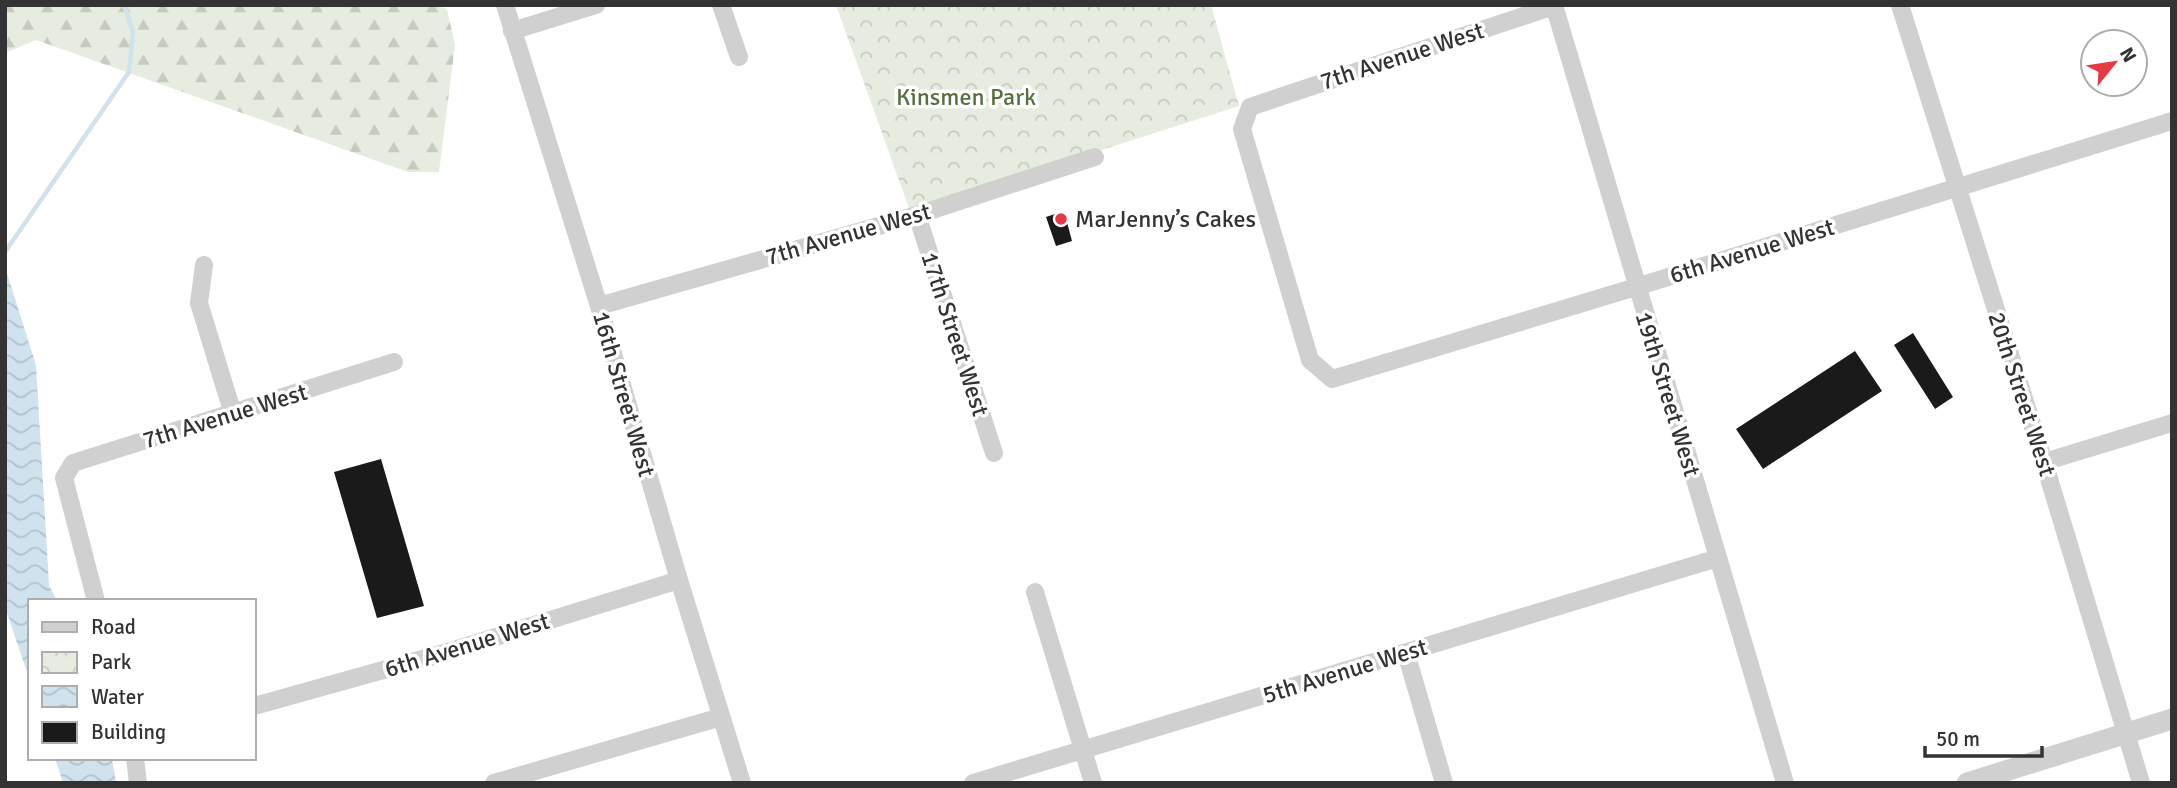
<svg xmlns="http://www.w3.org/2000/svg" width="2177" height="788" font-family="Signika,sans-serif">
<style>
.forest{fill:url(#forest-firs)}
.park{fill:url(#park-crowns)}
.water{fill:url(#water-waves)}
.lines{fill:none;stroke-linecap:round;stroke-linejoin:round}
.stream{stroke:#cfe2ee;stroke-width:4.5}
.building{fill:#1a1a1a}
.minor{stroke:#d0d0d0;stroke-width:18}
.tertiary{stroke:#d0d0d0;stroke-width:21}
.poi-dot{fill:#e63946;stroke:#fff;stroke-width:2.5}
.labels{text-anchor:middle;stroke-width:7;stroke-linejoin:round;paint-order:stroke}
.street-label{font-size:24px;fill:#333;stroke:#fff}
.park-label{font-size:24px;fill:#56703f;stroke:#fff}
.poi-label{font-size:24px;fill:#333;stroke:#fff;text-anchor:start}
</style>
<defs>
<pattern id="forest-firs" width="22" height="20" patternUnits="userSpaceOnUse" patternTransform="scale(1.75)"><rect width="22" height="20" fill="#e6ecdf"/><path d="M5 1l3.5 6h-7zM16 11l3.5 6h-7z" fill="#c6cbc0"/></pattern>
<pattern id="park-crowns" width="20" height="18" patternUnits="userSpaceOnUse" patternTransform="scale(1.75)"><rect width="20" height="18" fill="#e6ecdf"/><path d="M2 6a3 3 0 1 1 6 0M12 15a3 3 0 1 1 6 0" fill="none" stroke="#c6cbc0"/></pattern>
<pattern id="water-waves" width="16" height="10" patternUnits="userSpaceOnUse" patternTransform="scale(1.75)"><rect width="16" height="10" fill="#cfe2ee"/><path d="M0 5q4-4 8 0t8 0" fill="none" stroke="#b2c2cd"/></pattern>
</defs>
<rect width="100%" height="100%" fill="#fff"/>
<path class="forest" d="M5,5H433L447,9L455,45L439,172H408L36,40L5,53Z"/>
<path class="park" d="M836,5H1211L1239,106L910,211Z"/>
<path class="water" d="M5,267L36,365L49,585L57,601H30V681L5,607Z
M55,758H112L116,783H63Z"/>
<g class="lines">
<path class="stream" d="M5,252L129,72L133,32L124,5"/>
</g>
<path class="building" d="M1064,211L1072,241L1056,246L1046,217Z
M1913,333L1953,397L1935,409L1894,345Z
M1855,351L1882,391L1763,469L1736,429Z
M381,459L424,606L377,618L334,472Z"/>
<g class="lines">
<path class="minor" d="M505,5L599,306L679,580L742,783
M721,5L739,57
M1554,5L1785,783
M1900,5L2044,462L2141,783
M1554,6L1250,107L1242,129L1310,360L1332,379L1636,287L2172,121
M512,31L596,5
M917,215L994,453
M204,265L199,303L233,414
M599,306L917,215L1095,157
M2044,462L2172,423
M1035,592L1093,783
M96,601L64,478L73,463L394,362
M1406,653L1444,783
M254,706L444,653L679,580
M135,758L138,783
M494,783L721,717
M973,783L1718,558"/>
<path class="tertiary" d="M1967,783L2172,719"/>
</g>
<circle class="poi-dot" cx="1061" cy="219" r="7"/>
<g class="labels">
<g class="street-label">
<text transform="translate(1402 56) rotate(-18)" y="8">7th Avenue West</text>
<text transform="translate(848 234) rotate(-16)" y="8">7th Avenue West</text>
<text transform="translate(1752 251) rotate(-17)" y="8">6th Avenue West</text>
<text transform="translate(955 334) rotate(72)" y="8">17th Street West</text>
<text transform="translate(624 394) rotate(74)" y="8">16th Street West</text>
<text transform="translate(1668 394) rotate(73)" y="8">19th Street West</text>
<text transform="translate(2022 394) rotate(72)" y="8">20th Street West</text>
<text transform="translate(225 416) rotate(-17)" y="8">7th Avenue West</text>
<text transform="translate(467 645) rotate(-17)" y="8">6th Avenue West</text>
<text transform="translate(1345 671) rotate(-17)" y="8">5th Avenue West</text>
</g>
<g class="park-label">
<text x="966" y="105">Kinsmen Park</text>
</g>
<g class="poi-label">
<text x="1075" y="227">MarJenny’s Cakes</text>
</g>
</g>
<rect width="2177" height="788" fill="none" stroke="#333333" stroke-width="14"/>
<rect x="28" y="599" width="228" height="161" fill="#ffffff" stroke="#adadad" stroke-width="2"/>
<rect x="42" y="622" width="35" height="10" fill="#d0d0d0" stroke="#adadad" stroke-width="2"/>
<text x="91" y="634" font-size="21" fill="#333333">Road</text>
<rect x="42" y="652" width="35" height="21" fill="url(#park-crowns)" stroke="#adadad" stroke-width="2"/>
<text x="91" y="669" font-size="21" fill="#333333">Park</text>
<rect x="42" y="686" width="35" height="21" fill="url(#water-waves)" stroke="#adadad" stroke-width="2"/>
<text x="91" y="704" font-size="21" fill="#333333">Water</text>
<rect x="42" y="722" width="35" height="21" fill="#1a1a1a" stroke="#adadad" stroke-width="2"/>
<text x="91" y="739" font-size="21" fill="#333333">Building</text>
<g transform="translate(2114 63) rotate(60)"><circle r="33" fill="#ffffff" stroke="#adadad" stroke-width="2"/>
<path d="M0-5L12 26L0 18L-12 26Z" fill="#e63946"/>
<text y="-10" font-size="19" font-weight="bold" text-anchor="middle" fill="#333333">N</text>
</g>
<path d="M1925 746v10h117v-10" fill="none" stroke="#333333" stroke-width="3.5"/>
<text x="1936" y="746" font-size="21" fill="#333333" stroke="#ffffff" stroke-width="5" paint-order="stroke">50 m</text>
</svg>
